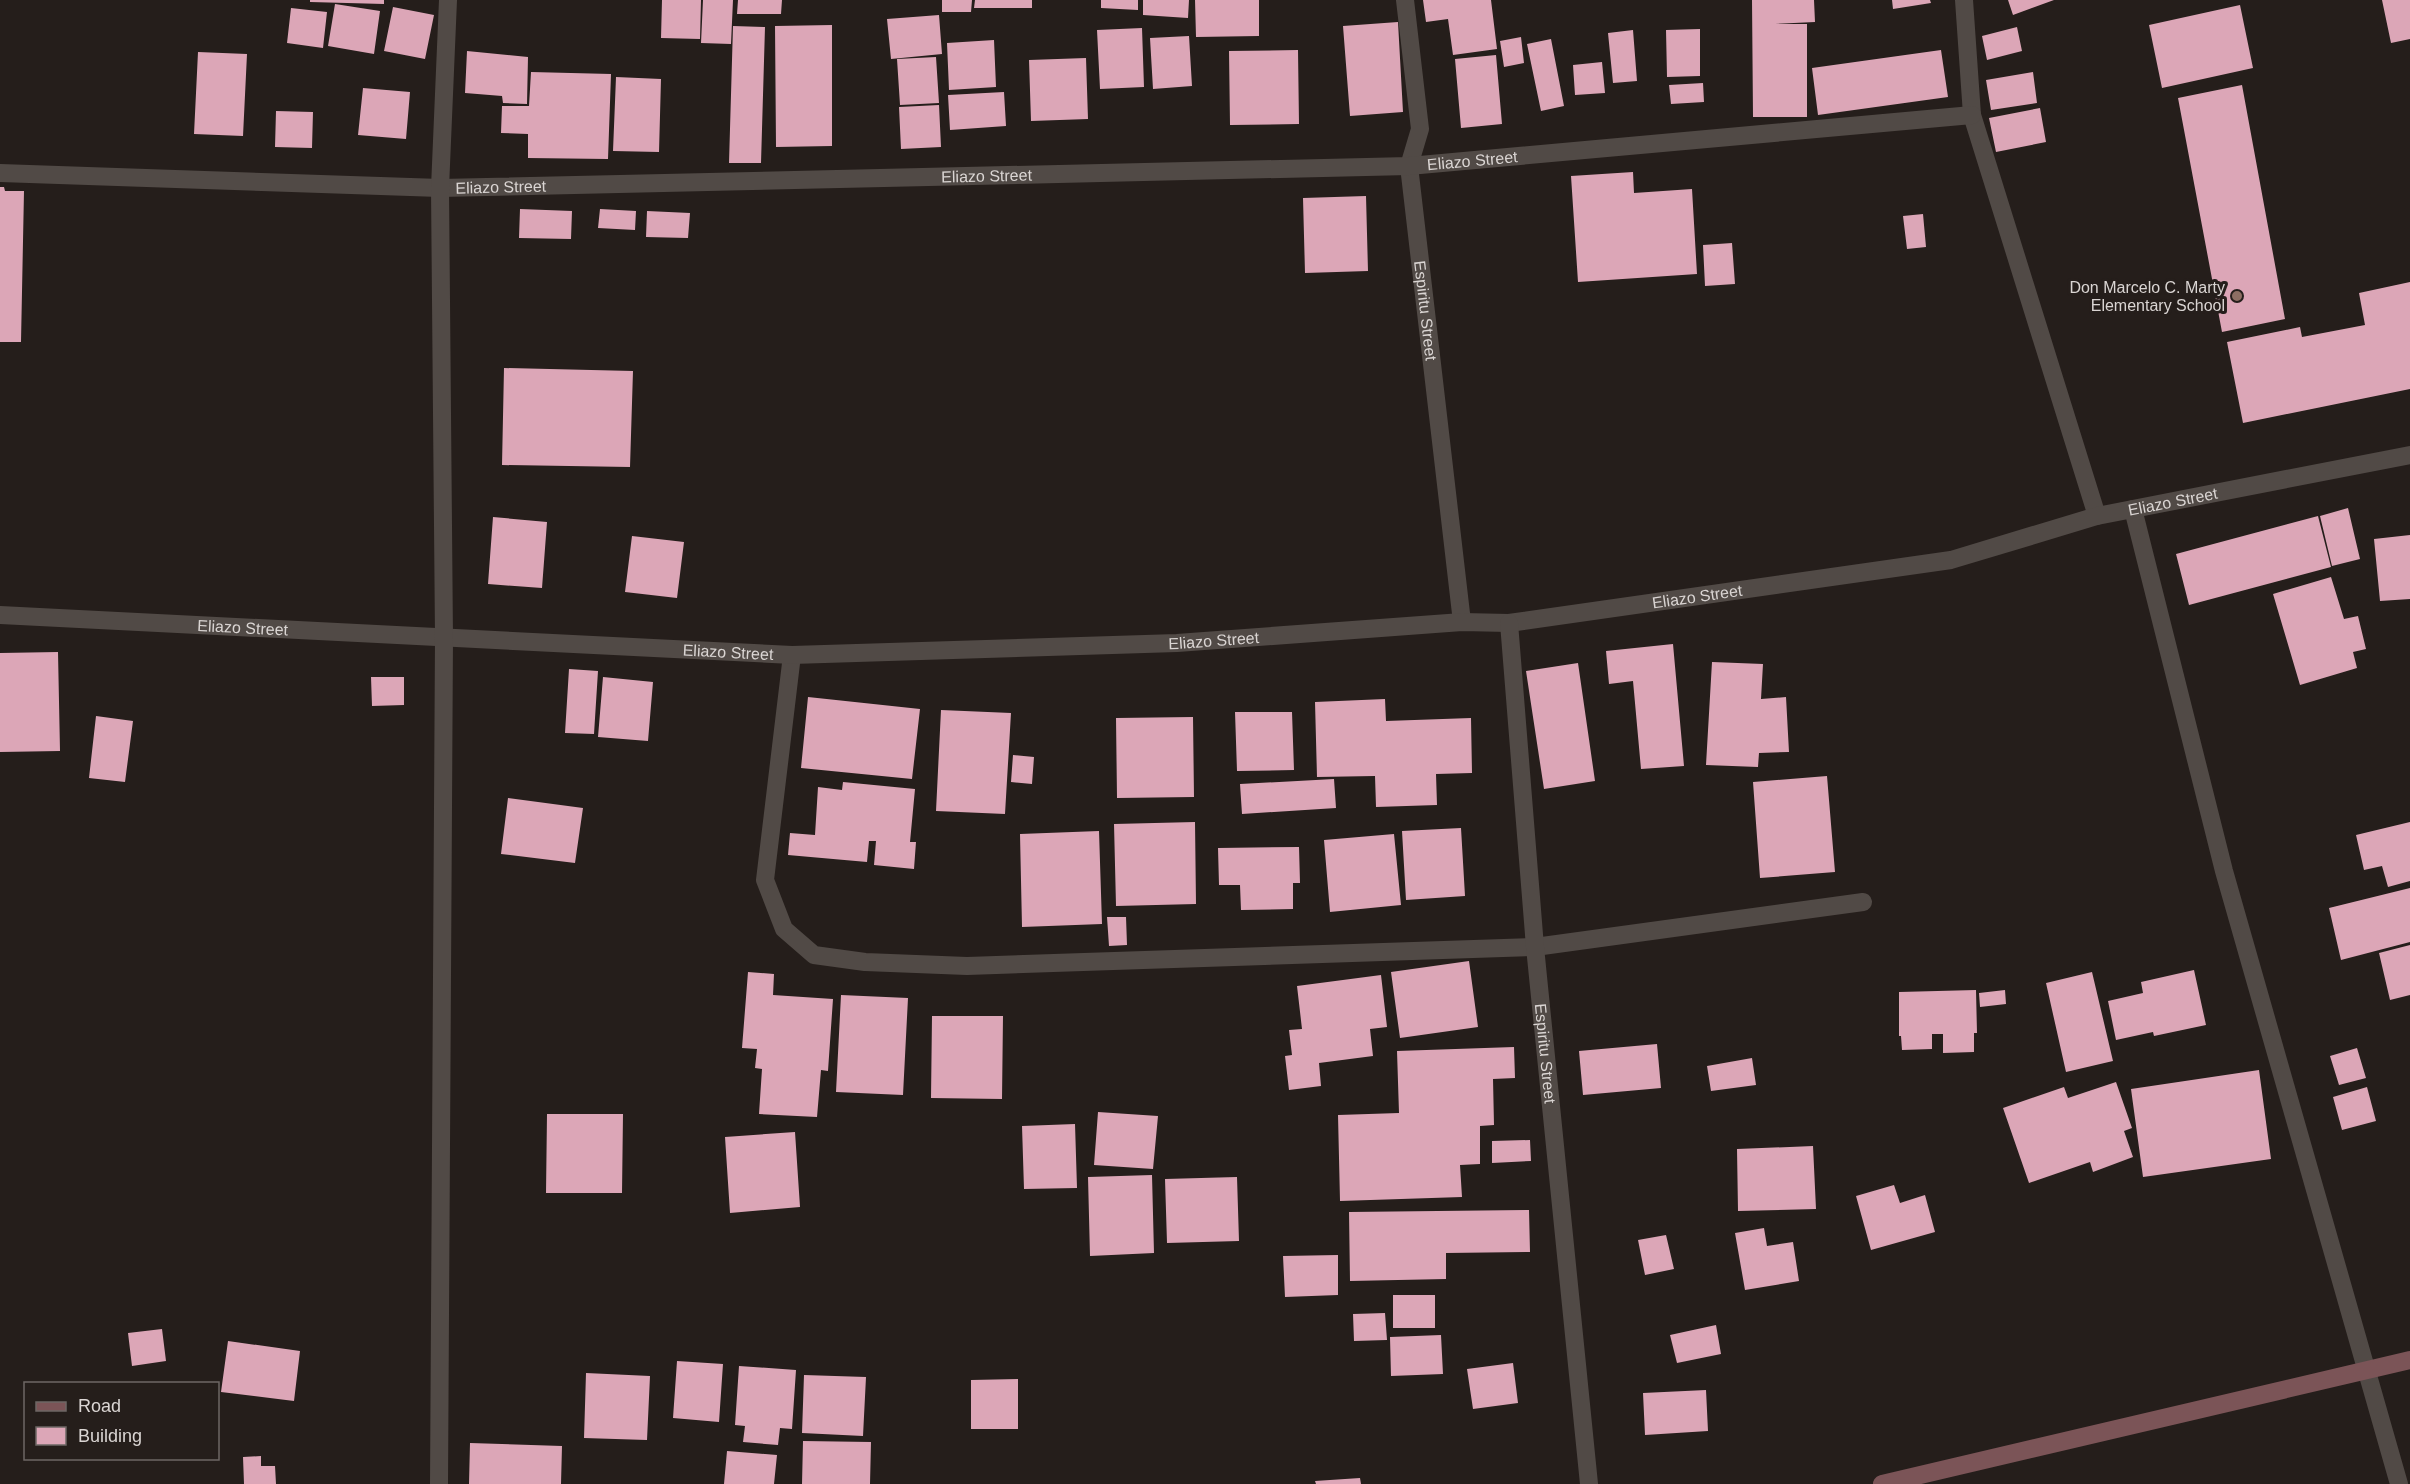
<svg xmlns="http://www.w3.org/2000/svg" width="2410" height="1484" font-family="Arial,sans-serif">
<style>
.building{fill:#dca6b7}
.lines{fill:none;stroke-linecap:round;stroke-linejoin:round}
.lane{stroke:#514a46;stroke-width:18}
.street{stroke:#514a46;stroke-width:18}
.secondary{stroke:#7b5457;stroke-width:18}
.education-dot{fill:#8d6e63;stroke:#251e1b;stroke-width:2}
.labels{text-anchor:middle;stroke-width:6;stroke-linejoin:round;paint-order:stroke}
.street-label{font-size:16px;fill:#dad5d3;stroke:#251e1b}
.poi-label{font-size:16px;fill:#dad5d3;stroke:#251e1b;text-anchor:end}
</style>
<rect width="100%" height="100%" fill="#251e1b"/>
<path class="building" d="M310,0H384V4L310,2Z
M662,0H701L700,39L661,38Z
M703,0H733L731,44L701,43Z
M738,0H782L781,14H737Z
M942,0H972L971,12H942Z
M975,0H1032V8H974Z
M1101,0H1138V10L1101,8Z
M1143,0H1189L1188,18L1143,15Z
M1195,0H1259V36L1196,37Z
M1423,0H1491L1497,49L1453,55L1448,19L1426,22Z
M1752,0H1814L1815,22L1775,24H1807V117H1753Z
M1892,0H1930L1931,3L1893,9Z
M2008,0H2054L2013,15Z
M2382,0H2410V39L2391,43Z
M335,4L380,11L374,54L328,46Z
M2240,5L2253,68L2162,88L2149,25Z
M393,7L434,15L425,59L384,51Z
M291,8L327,12L323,48L287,43Z
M939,15L942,54L891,59L887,19Z
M1398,22L1403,112L1350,116L1343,26Z
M832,25V146L776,147L775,26Z
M733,26L765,27L761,163H729Z
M2017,27L2022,51L1987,60L1982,36Z
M1142,28L1144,87L1100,89L1097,30Z
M1700,29V76L1667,77L1666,30Z
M1633,30L1637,81L1613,83L1608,33Z
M1189,36L1192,86L1153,89L1150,38Z
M1521,37L1524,63L1504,67L1500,41Z
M1551,39L1564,106L1541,111L1527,44Z
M994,40L996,87L949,90L947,43Z
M1298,50L1299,124L1230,125L1229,51Z
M1941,50L1948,97L1818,115L1812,68Z
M467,51L528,57L527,104L503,103L502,96L465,93Z
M198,52L247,54L243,136L194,134Z
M1496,55L1502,124L1461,128L1455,59Z
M936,57L939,103L900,105L897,59Z
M1086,58L1088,119L1031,121L1029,60Z
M1602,62L1605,93L1575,95L1573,65Z
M531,72L611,74L608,159L528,158V134L501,133L502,106H529Z
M2033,72L2037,103L1991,110L1986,80Z
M616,77L661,79L659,152L613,151Z
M1703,83L1704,102L1671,104L1669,85Z
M2242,85L2285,319L2222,332L2178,98Z
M363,88L410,92L406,139L358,135Z
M1004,92L1006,126L950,130L948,95Z
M939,105L941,147L901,149L899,107Z
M2040,108L2046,142L1996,152L1989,118Z
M276,111L313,112L312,148L275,147Z
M1633,172L1634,193L1692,189L1697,274L1578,282L1571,176Z
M0,187H4L5,191H24L21,342H0Z
M1366,196L1368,271L1305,273L1303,198Z
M520,209L572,211L571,239L519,238Z
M600,209L636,211L635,230L598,228Z
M647,211L690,213L688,238L646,237Z
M1923,214L1926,247L1907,249L1903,216Z
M1732,243L1735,284L1705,286L1703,245Z
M2410,282V389L2243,423L2227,342L2300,327L2302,337L2365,325L2359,293Z
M504,368L633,371L630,467L502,465Z
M2348,508L2360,559L2332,566L2320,516Z
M2318,516L2331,567L2189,605L2176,554Z
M493,517L547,522L542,588L488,584Z
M2410,535V599L2380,601L2374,539Z
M632,536L684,542L677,598L625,592Z
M2331,577L2344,619L2358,616L2366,649L2353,652L2357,668L2300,685L2273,594Z
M1673,644L1684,766L1641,769L1633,681L1609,684L1606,651Z
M58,652L60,751L0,752V653Z
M1712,662L1763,664L1761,699L1786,697L1789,752L1759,753L1758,767L1706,765Z
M1578,663L1595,781L1544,789L1526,671Z
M569,669L598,671L594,734L565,733Z
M371,677H404V705L372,706Z
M603,677L653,682L648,741L598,737Z
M808,697L920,709L912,779L801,768Z
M1385,699L1386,721L1471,718L1472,773L1436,774L1437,805L1376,807L1375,776L1317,777L1315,702Z
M941,710L1011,713L1005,814L936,811Z
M1235,712H1292L1294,770L1237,771Z
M96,716L133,721L125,782L89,778Z
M1193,717L1194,797L1117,798L1116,718Z
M1013,755L1034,757L1032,784L1011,782Z
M1827,776L1835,872L1760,878L1753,782Z
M1334,779L1336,808L1242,814L1240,784Z
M843,782L915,789L910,842H916L914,869L874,865L876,841H869L867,862L788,855L790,833L815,835L818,787L842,790Z
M508,798L583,808L575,863L501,854Z
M1195,822L1196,904L1116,906L1114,824Z
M2410,822V881L2388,887L2382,866L2364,870L2356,835Z
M1461,828L1465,896L1406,900L1402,831Z
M1099,831L1102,924L1022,927L1020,834Z
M1394,834L1401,905L1330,912L1324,840Z
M1299,847L1300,883H1293V909L1241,910L1240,885H1219L1218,848Z
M2410,888V942L2341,960L2329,908Z
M1107,917H1126L1127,945L1109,946Z
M2410,945V995L2390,1000L2379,953Z
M1469,961L1478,1027L1400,1038L1391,972Z
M2194,970L2206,1025L2154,1036L2153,1032L2116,1040L2108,1001L2143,993L2141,982Z
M748,972L774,974L773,995L833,999L828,1071L821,1070L817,1117L759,1114L762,1069L755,1068L757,1049L742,1048Z
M2092,972L2113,1061L2066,1072L2046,983Z
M1381,975L1387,1027L1370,1029L1373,1056L1319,1063L1321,1086L1289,1090L1285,1056L1292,1055L1289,1030L1302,1029L1297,986Z
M1976,990L1977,1033H1974V1052L1943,1053V1034H1932V1049L1902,1050L1901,1036H1899V992Z
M2005,990L2006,1004L1980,1007L1979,993Z
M841,995L908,998L903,1095L836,1092Z
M932,1016H1003L1002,1099L931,1098Z
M1657,1044L1661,1088L1583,1095L1579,1051Z
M1514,1047L1515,1078L1493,1079L1494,1125L1480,1126V1164L1460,1165L1462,1197L1340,1201L1338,1115L1399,1113L1397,1051Z
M2357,1048L2366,1078L2339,1085L2330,1056Z
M1752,1058L1756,1085L1711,1091L1707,1066Z
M2259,1070L2271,1159L2143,1177L2131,1089Z
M2116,1082L2132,1128L2124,1131L2133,1157L2093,1172L2090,1162L2029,1183L2003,1108L2064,1087L2068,1098Z
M2367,1087L2376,1121L2342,1130L2333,1097Z
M1098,1112L1158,1116L1153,1169L1094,1165Z
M547,1114H623L622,1193H546Z
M1075,1124L1077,1188L1024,1189L1022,1126Z
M795,1132L800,1207L730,1213L725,1137Z
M1530,1140L1531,1161L1492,1163V1141Z
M1813,1146L1816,1209L1738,1211L1737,1149Z
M1152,1175L1154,1253L1090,1256L1088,1177Z
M1237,1177L1239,1241L1167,1243L1165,1179Z
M1894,1185L1900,1203L1925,1195L1935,1232L1871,1250L1856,1196Z
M1529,1210L1530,1252L1446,1253V1279L1350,1281L1349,1212Z
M1764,1228L1767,1246L1793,1242L1799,1281L1745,1290L1735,1233Z
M1666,1235L1674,1269L1645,1275L1638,1240Z
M1338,1255V1295L1285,1297L1283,1256Z
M1393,1295H1435V1328H1393Z
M1385,1313L1387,1340L1354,1341L1353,1314Z
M1716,1325L1721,1354L1677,1363L1670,1335Z
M162,1329L166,1361L132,1366L128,1333Z
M1441,1335L1443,1374L1391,1376L1390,1337Z
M228,1341L300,1351L294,1401L221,1392Z
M677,1361L723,1364L719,1422L673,1418Z
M1513,1363L1518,1403L1473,1409L1467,1369Z
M739,1366L796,1370L792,1429L780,1428L778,1445L743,1442L745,1426L735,1425Z
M586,1373L650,1376L647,1440L584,1438Z
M804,1375L866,1377L863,1436L802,1433Z
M1018,1379V1429H971V1380Z
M1706,1390L1708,1431L1645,1435L1643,1393Z
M803,1441L871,1442L870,1484H802Z
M470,1443L562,1446L561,1484H469Z
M727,1451L777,1455L774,1484H724Z
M261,1456V1466H275L276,1484H244L243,1457Z
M1360,1478L1361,1484H1316L1315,1481Z"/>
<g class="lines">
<path class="lane" d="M792,655L765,880L784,929L814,955L865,962L967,966L1535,947L1863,902"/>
<g class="street">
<path id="s1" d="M1405,0L1420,129L1409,166L1462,622"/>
<path d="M1964,0L1972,115L2097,516"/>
<path id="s2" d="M0,173L440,188L1409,166L1972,115"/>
<path d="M2133,509L2224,871L2399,1484"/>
<path id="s3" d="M0,615L792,655L1177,643L1462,622L1509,623L1951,560L2097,516L2410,455"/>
<path id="s4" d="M1509,623L1535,947L1589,1484"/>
<path d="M439,1484L444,638L440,188L448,0"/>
</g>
<path class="secondary" d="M1882,1484L2410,1360"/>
</g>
<circle class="education-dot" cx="2237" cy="296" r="6"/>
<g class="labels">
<g class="street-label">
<text dy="6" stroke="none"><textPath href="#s2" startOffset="1473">Eliazo Street</textPath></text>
<text dy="6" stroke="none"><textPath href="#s2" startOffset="987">Eliazo Street</textPath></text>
<text dy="6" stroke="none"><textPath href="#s2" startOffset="501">Eliazo Street</textPath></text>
<text dy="6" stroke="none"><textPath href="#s1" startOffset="314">Espiritu Street</textPath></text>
<text dy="6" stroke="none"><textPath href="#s3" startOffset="2187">Eliazo Street</textPath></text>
<text dy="6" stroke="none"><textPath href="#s3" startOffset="1701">Eliazo Street</textPath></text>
<text dy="6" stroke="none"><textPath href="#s3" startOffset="243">Eliazo Street</textPath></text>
<text dy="6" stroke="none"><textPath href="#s3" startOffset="1215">Eliazo Street</textPath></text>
<text dy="6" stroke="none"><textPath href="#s3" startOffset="729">Eliazo Street</textPath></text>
<text dy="6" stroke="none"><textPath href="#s4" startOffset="432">Espiritu Street</textPath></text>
</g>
<g class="poi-label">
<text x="2225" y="293">Don Marcelo C. Marty<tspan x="2225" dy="18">Elementary School</tspan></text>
</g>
</g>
<rect x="24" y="1382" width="195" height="78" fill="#251e1b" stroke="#6d6765" stroke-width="1.5"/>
<rect x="36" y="1402" width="30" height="9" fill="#7b5457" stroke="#6d6765" stroke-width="1.5"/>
<text x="78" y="1412" font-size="18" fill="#dad5d3">Road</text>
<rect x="36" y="1427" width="30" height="18" fill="#dca6b7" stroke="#6d6765" stroke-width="1.5"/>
<text x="78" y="1442" font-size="18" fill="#dad5d3">Building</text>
</svg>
